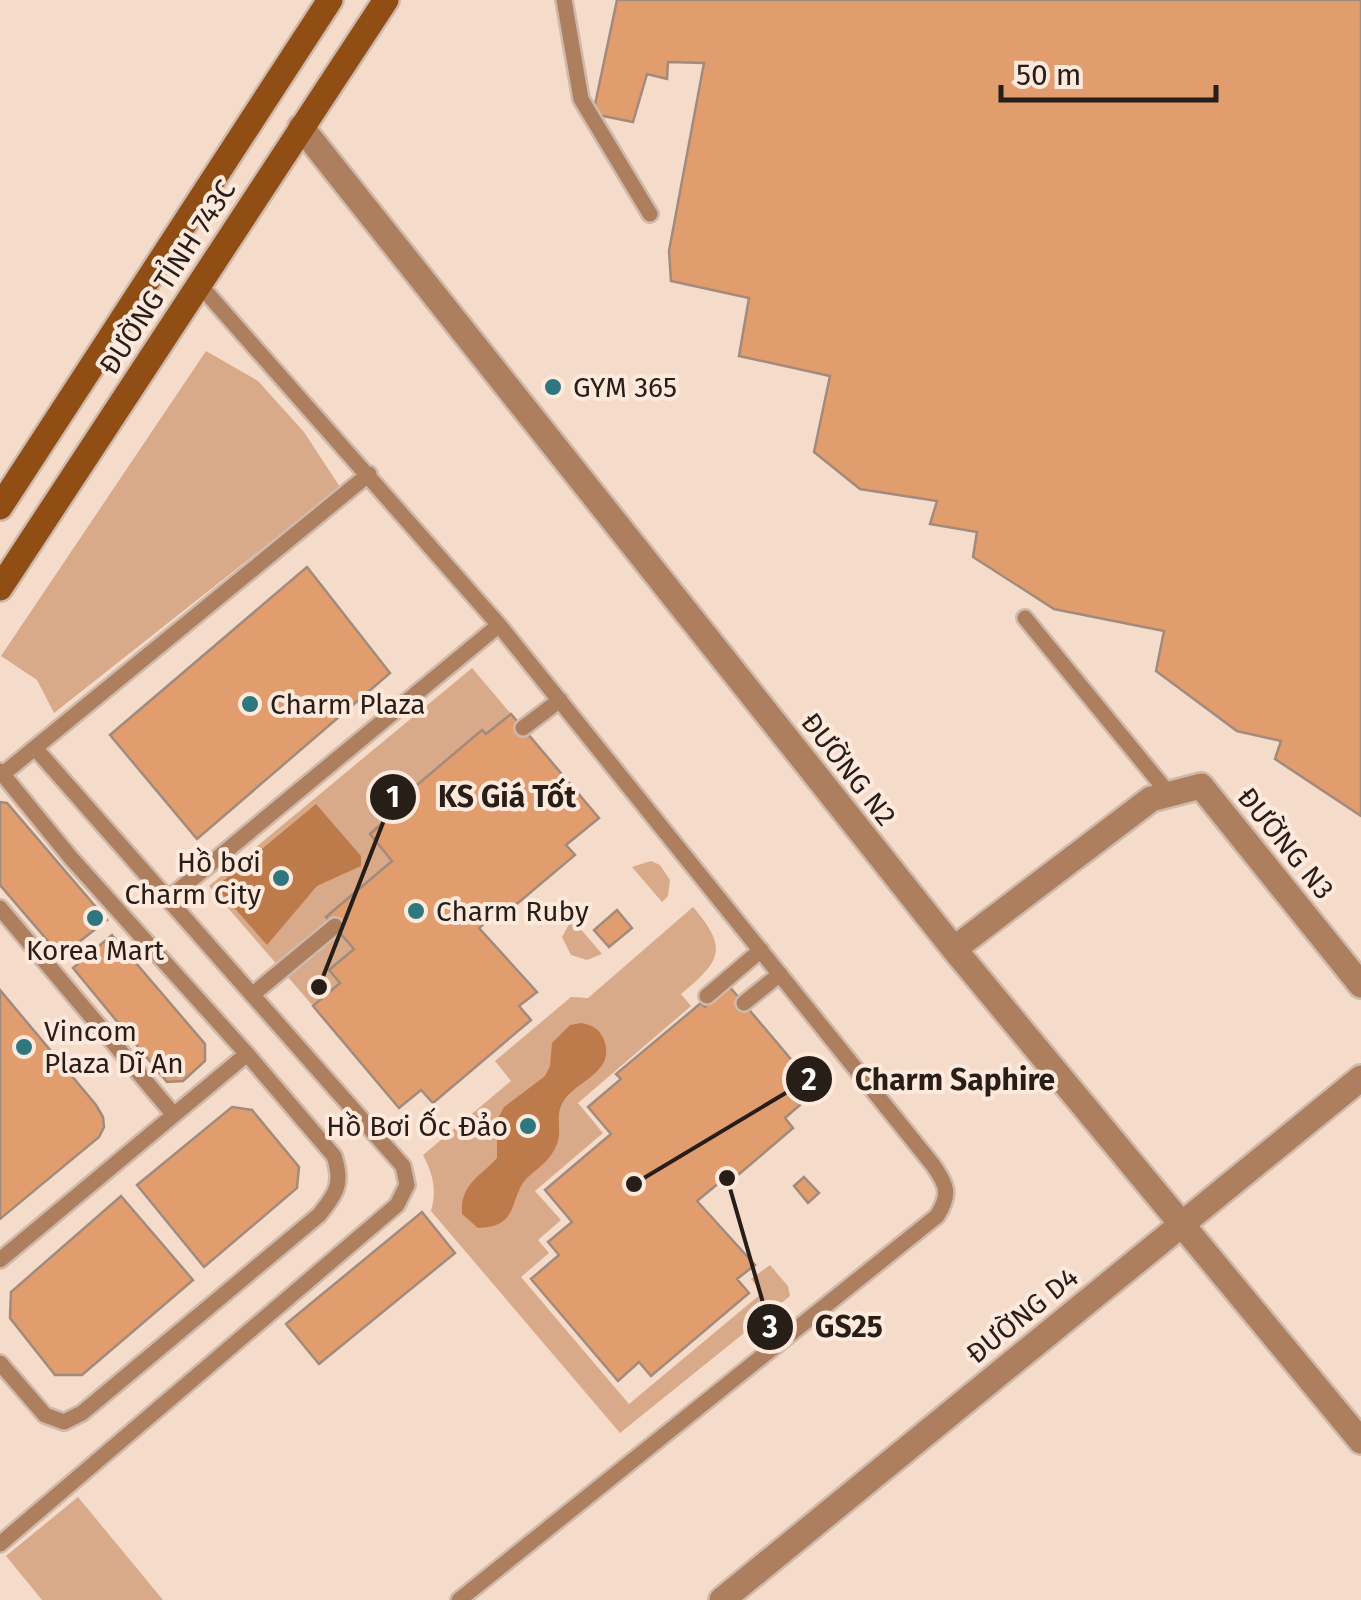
<svg xmlns="http://www.w3.org/2000/svg" width="1361" height="1600" font-family="'Fira Sans',sans-serif">
<style>
.green{fill:#d9aa8a}
.water{fill:#bd7b4c}
.building{fill:#e19d6e;stroke:#a28b7c;stroke-width:2.5}
.lines{fill:none;stroke-linecap:round;stroke-linejoin:round}
.service-casing{stroke:#cfb9aa;stroke-width:20}
.minor-casing{stroke:#cfb9aa;stroke-width:30}
.secondary-casing{stroke:#cfb9aa;stroke-width:30}
.service{stroke:#ad7f5f;stroke-width:15}
.minor{stroke:#ad7f5f;stroke-width:25}
.secondary{stroke:#904e15;stroke-width:25}
.poi-dot{fill:#2f777f;stroke:#fee9dc;stroke-width:4}
.labels{text-anchor:middle;stroke-width:8;stroke-linejoin:round;paint-order:stroke}
.street-label{font-size:28px;fill:#271e18;stroke:#fee9dc}
.poi-label{font-size:28px;fill:#271e18;stroke:#fee9dc;text-anchor:start}
.leader{fill:none;stroke:#271e18;stroke-width:4}
.callout-dot{fill:#271e18;stroke:#fee9dc;stroke-width:4}
.mark-label{font-size:30px;text-anchor:middle;font-weight:bold;fill:#fff}
.callout-label{font-size:30px;text-anchor:middle;font-weight:bold;fill:#271e18;stroke:#fee9dc;stroke-width:8;stroke-linejoin:round;paint-order:stroke}
</style>
<rect width="100%" height="100%" fill="#f4dbca"/>
<path class="green" d="M206,351L258,381L304,432L340,487L54,713L37,680L1,656Z
M472,668L511,714L486,734L482,730L398,801L402,806L370,834L392,861L327,916L354,949L330,969L340,983L313,1006L209,886Z
M651,861L660,865L670,880L668,896L662,902L632,867Z
M693,907C728,948 722,960 681,994L691,1006L578,1103L603,1133L535,1191L561,1220L538,1240L549,1253L521,1277L629,1404L762,1293L751,1279L770,1265L788,1286L790,1296L620,1433L431,1211C437,1190 433,1174 423,1155L511,1081L495,1061L571,997L588,998Z
M572,919L602,954L587,960L571,955L562,937Z
M78,1497L163,1600H42L6,1556Z"/>
<path class="water" d="M316,804L361,856V866L317,886L267,945L216,887Z
M581,1023C592,1025 600,1029 604,1040C617,1075 571,1081 561,1106C556,1118 562,1131 557,1144C551,1160 539,1167 527,1178C508,1198 521,1227 478,1228L462,1214C460,1184 480,1177 497,1158V1120L504,1107L545,1076L550,1066L552,1043L570,1025Z"/>
<path class="building" d="M617,0H1361V816L1275,759L1281,741L1237,731L1156,671L1164,631L1054,609L973,557L977,532L930,524L937,501L860,489L814,452L830,376L739,356L749,298L671,281L669,251L704,63L668,62L667,79L647,74L633,122L593,114Z
M307,567L390,673L197,839L110,735Z
M511,714L599,818L566,845L575,855L505,914L501,909L479,928L537,992L519,1006L531,1020L433,1103L421,1090L399,1108L313,1006L340,983L329,970L354,949L326,917L392,861L370,834L402,806L398,801L482,730L486,734Z
M0,802L7,803L107,920L61,956L0,885Z
M617,910L632,928L609,947L594,930Z
M112,935L205,1044V1061L183,1081L167,1082L73,968Z
M729,986L817,1090L785,1118L793,1128L724,1187L720,1182L697,1201L755,1265L737,1279L749,1293L651,1376L639,1362L618,1381L531,1279L559,1255L548,1242L572,1222L545,1190L611,1134L588,1107L621,1079L616,1074L701,1003L705,1007Z
M0,990L96,1105L103,1117L104,1127L99,1137L0,1219Z
M232,1107L252,1110L299,1167L297,1188L204,1267L137,1185Z
M804,1177L819,1193L808,1203L794,1186Z
M121,1196L193,1280L82,1375H55L10,1318L11,1292Z
M422,1212L455,1253L319,1364L286,1324Z"/>
<g class="lines">
<g class="service-casing">
<path id="service" d="M564,0L581,99L650,214
M1025,618L1169,794
M523,728L560,700
M0,771L71,858L247,1054
M3,774L369,474
M168,899L499,625L199,284
M0,908L174,1115
M252,995L335,926
M707,996L761,950
M744,1003L780,974
M0,1260L247,1054L334,1156C343,1183 337,1193 319,1215L82,1413L64,1422L45,1415L0,1363
M0,1544L397,1205L407,1185L403,1166L35,748
M459,1600L937,1216C951,1194 947,1185 933,1165L499,625"/>
</g>
<g class="minor-casing">
<path id="minor" d="M301,127L954,949L1361,1441
M954,949L1151,799L1201,786L1361,985
M722,1600L1361,1078"/>
</g>
<g class="secondary-casing">
<path id="secondary" d="M0,507L330,0
M0,588L386,0"/>
</g>
<use href="#service" class="service"/>
<use href="#minor" class="minor"/>
<use href="#secondary" class="secondary"/>
</g>
<g class="poi-dot">
<circle cx="553" cy="387" r="10"/>
<circle cx="250" cy="704" r="10"/>
<circle cx="281" cy="878" r="10"/>
<circle cx="416" cy="911" r="10"/>
<circle cx="95" cy="918" r="10"/>
<circle cx="24" cy="1047" r="10"/>
<circle cx="528" cy="1126" r="10"/>
</g>
<g class="labels">
<g class="street-label">
<text transform="translate(167 277) rotate(-57)" y="10">ĐƯỜNG TỈNH 743C</text>
<text transform="translate(849 769) rotate(52)" y="10">ĐƯỜNG N2</text>
<text transform="translate(1286 843) rotate(51)" y="10">ĐƯỜNG N3</text>
<text transform="translate(1022 1315) rotate(-39)" y="10">ĐƯỜNG D4</text>
</g>
<g class="poi-label">
<text x="573" y="397">GYM 365</text>
<text x="270" y="714">Charm Plaza</text>
<text x="261" y="872" text-anchor="end">Hồ bơi<tspan x="261" dy="32">Charm City</tspan></text>
<text x="436" y="921">Charm Ruby</text>
<text x="95" y="960" text-anchor="middle">Korea Mart</text>
<text x="44" y="1041">Vincom<tspan x="44" dy="32">Plaza Dĩ An</tspan></text>
<text x="508" y="1136" text-anchor="end">Hồ Bơi Ốc Đảo</text>
</g>
</g>
<path class="leader" d="M319 987L393 797M634 1184L809 1079M727 1178L770 1327"/>
<g class="callout-dot">
<circle cx="319" cy="987" r="10"/>
<circle cx="634" cy="1184" r="10"/>
<circle cx="727" cy="1178" r="10"/>
<circle cx="393" cy="797" r="25"/>
<circle cx="809" cy="1079" r="25"/>
<circle cx="770" cy="1327" r="25"/>
</g>
<g class="mark-label">
<text x="393" y="807">1</text>
<text x="809" y="1090">2</text>
<text x="770" y="1337">3</text>
</g>
<g class="callout-label">
<text x="507" y="807">KS Giá Tốt</text>
<text x="955" y="1090">Charm Saphire</text>
<text x="849" y="1337">GS25</text>
</g>
<path d="M1001 85v15h215v-15" fill="none" stroke="#271e18" stroke-width="5"/>
<text x="1016" y="85" font-size="30" fill="#271e18" stroke="#fee9dc" stroke-width="8" paint-order="stroke">50 m</text>
</svg>
